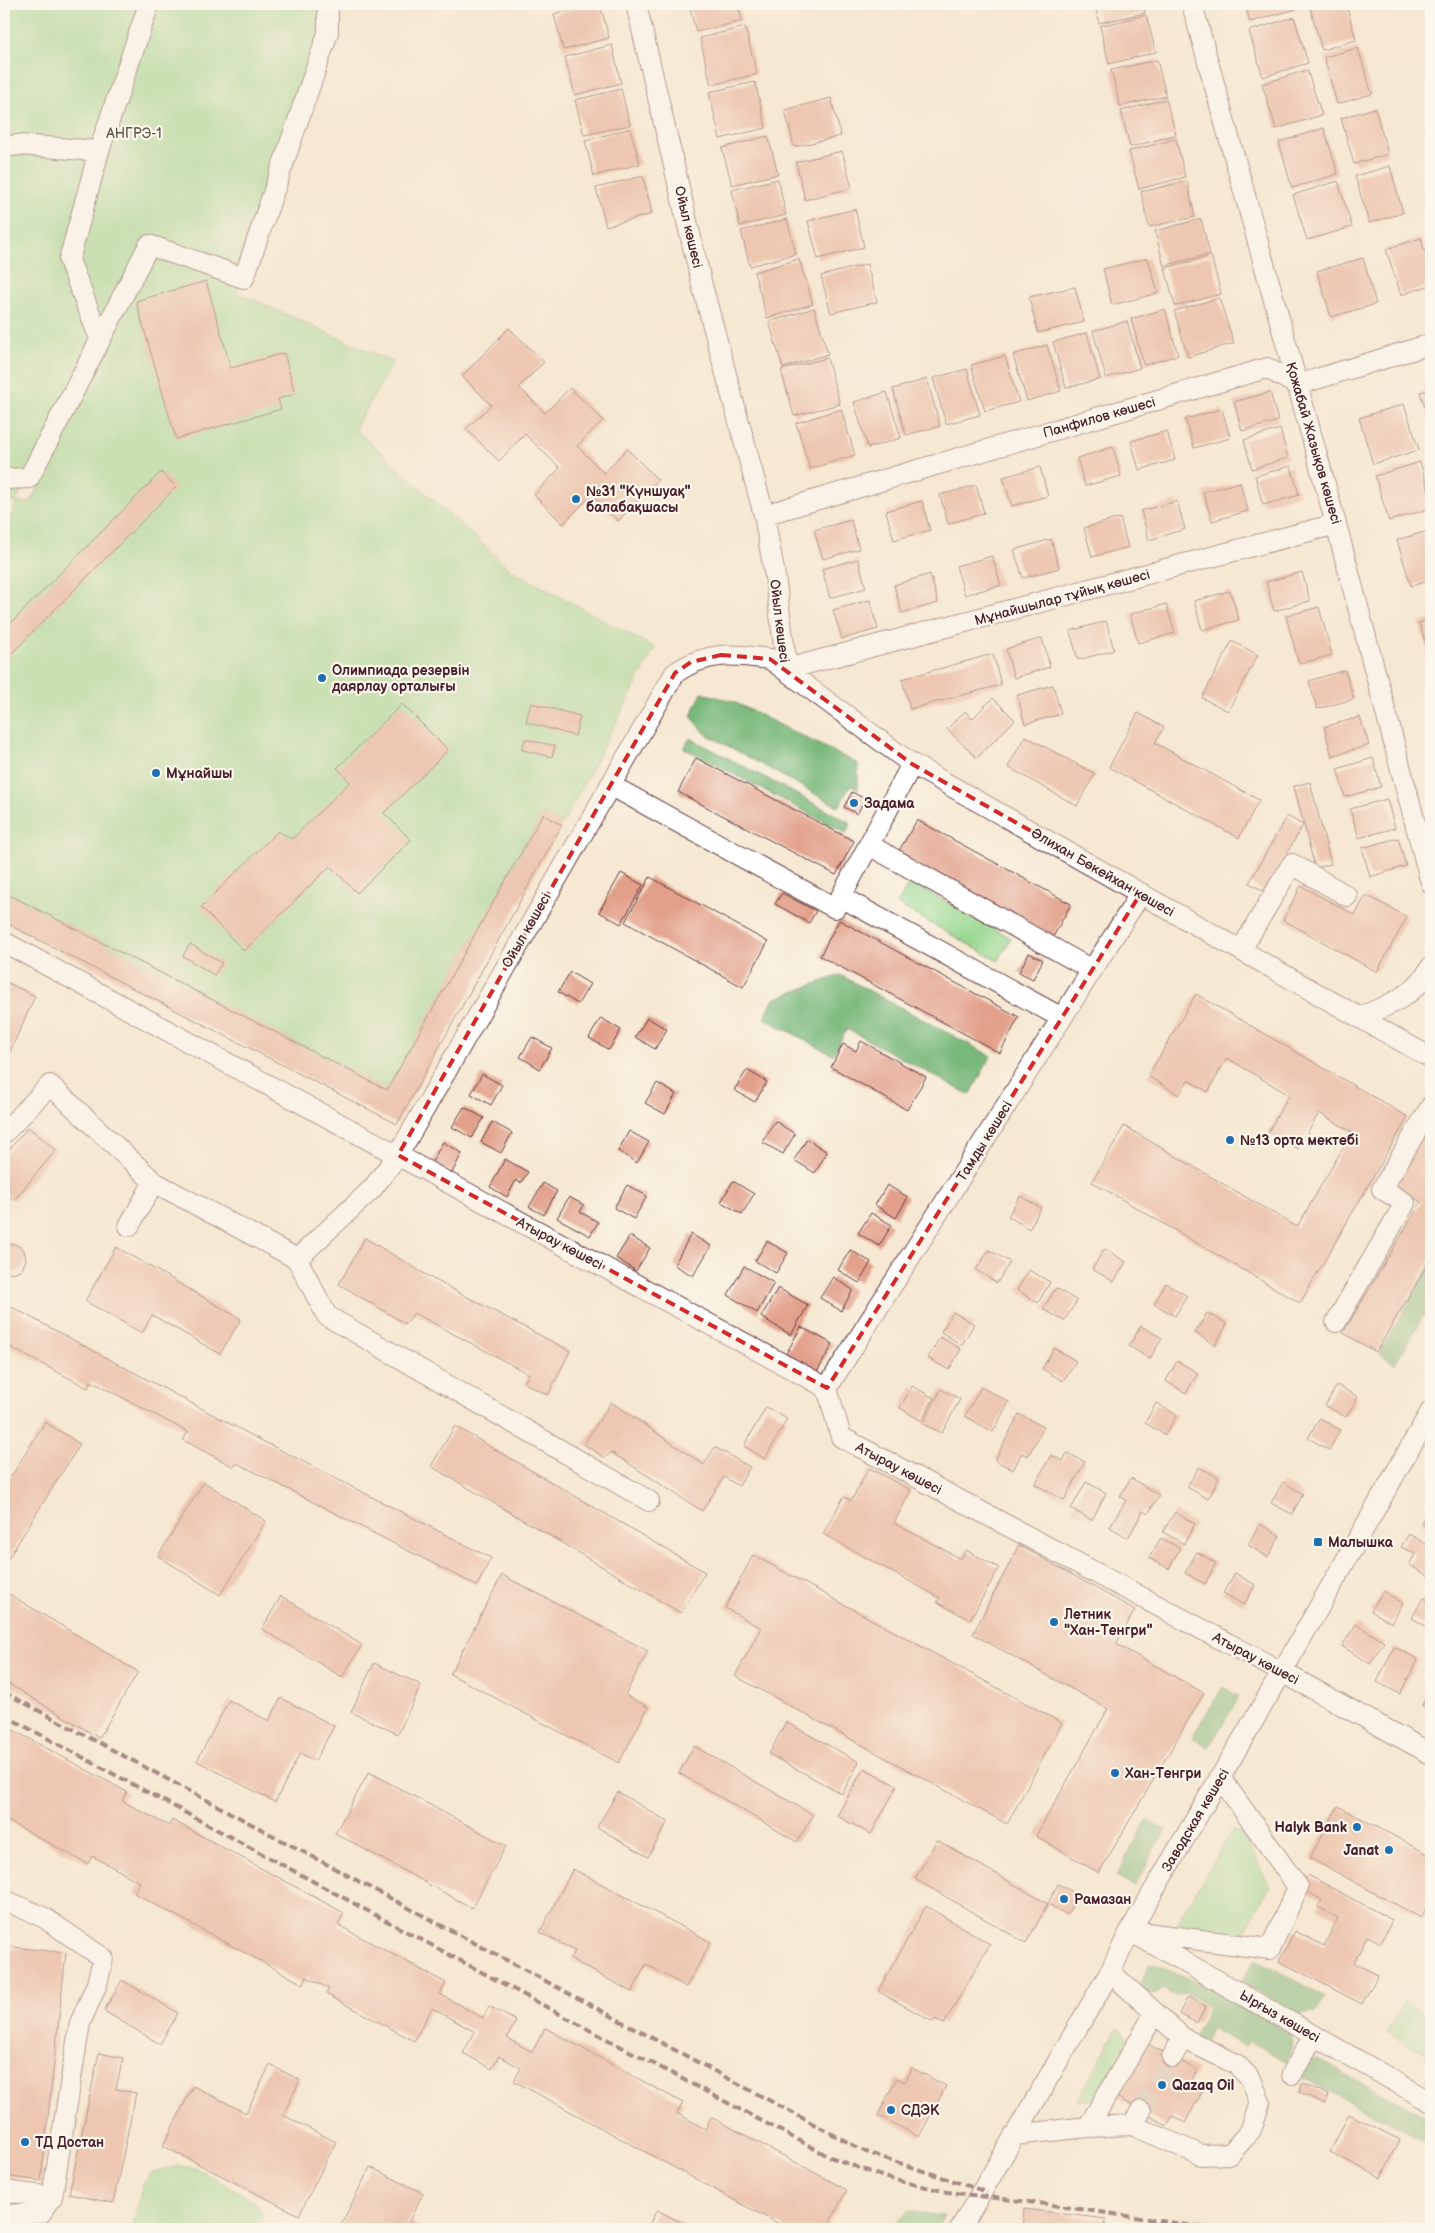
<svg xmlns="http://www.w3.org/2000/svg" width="1435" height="2233" font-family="'Balsamiq Sans',sans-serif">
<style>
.green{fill:#95d78f;stroke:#707b5d;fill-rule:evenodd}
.forest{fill:#78b87a;stroke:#616c52}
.building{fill:#e2a08b}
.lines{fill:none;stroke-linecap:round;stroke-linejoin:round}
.minor-tunnel{stroke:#d4c0b1;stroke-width:20;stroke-dasharray:20 10;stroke-linecap:butt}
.minor-casing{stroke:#643d44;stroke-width:22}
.minor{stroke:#fff;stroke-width:20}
.rail{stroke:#4a1f2b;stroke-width:4;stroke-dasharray:8 4;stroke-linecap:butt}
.marked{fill:none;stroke:#d62828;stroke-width:4;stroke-dasharray:10 6;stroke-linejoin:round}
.poi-dot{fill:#1f6fb2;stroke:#fbf7ec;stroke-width:2}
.labels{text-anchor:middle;stroke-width:4.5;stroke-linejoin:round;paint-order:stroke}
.park-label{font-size:14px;fill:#605649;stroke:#fbf7ec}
.street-label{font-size:14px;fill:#4a1f2b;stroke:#fbf7ec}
.poi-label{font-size:14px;font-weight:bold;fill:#4a1f2b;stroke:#fbf7ec;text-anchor:start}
</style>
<rect width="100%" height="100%" fill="#fbf7ec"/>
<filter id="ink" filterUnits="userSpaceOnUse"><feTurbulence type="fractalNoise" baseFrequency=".02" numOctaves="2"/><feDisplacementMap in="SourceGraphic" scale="10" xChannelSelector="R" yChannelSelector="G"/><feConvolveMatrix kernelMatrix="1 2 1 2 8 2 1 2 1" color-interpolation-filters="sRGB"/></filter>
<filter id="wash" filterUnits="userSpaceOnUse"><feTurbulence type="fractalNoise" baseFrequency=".0096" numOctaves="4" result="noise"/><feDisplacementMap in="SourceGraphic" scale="20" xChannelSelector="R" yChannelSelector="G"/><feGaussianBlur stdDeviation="1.12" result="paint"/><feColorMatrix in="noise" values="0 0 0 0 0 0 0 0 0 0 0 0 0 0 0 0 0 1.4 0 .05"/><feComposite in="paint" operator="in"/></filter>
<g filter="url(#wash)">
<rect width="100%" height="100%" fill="#f6e8d2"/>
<path class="green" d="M4,4H328L244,278L236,292L393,362L355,429L511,570L655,648L562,825L543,814L387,1090L4,892V538L16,502H4ZM145,269L30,503L16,502V501Z
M910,882L1011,938L998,961L897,904Z
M1232,1830L1243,1834L1270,1887L1242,1936L1176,1926Z
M1404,2001L1431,2016V2056L1387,2032Z
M1118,2027L1127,2038L1125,2056L1098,2099L1077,2101Z
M178,2166L196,2168L254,2201L263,2215L256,2229H142L133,2225L143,2183L153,2172Z"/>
<path class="forest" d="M702,693L732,701L858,764V789L850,786L839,807L706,734L691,716Z
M690,738L851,823L846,833L684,748Z
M840,975L991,1056L970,1095L847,1029L833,1055L764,1018L774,999Z
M1431,1264V1303L1395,1364L1379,1353Z
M1223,1687L1239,1697L1209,1747L1192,1737Z
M1147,1820L1165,1831L1135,1886L1116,1876Z
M1255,1959L1325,1997L1316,2012L1298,2014L1241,1982Z
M1150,1963L1221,1991L1290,2034L1293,2047L1287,2062L1249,2041L1246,2047L1211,2028L1204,2041L1195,2036L1209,2006L1186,1993L1176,1996L1163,1989L1152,1995L1139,1987Z
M1318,2060L1431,2119V2144L1301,2077L1309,2061Z
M908,2211L944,2216L936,2229H891Z"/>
<g id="blocks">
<path class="building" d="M552,4H573V5L553,9Z
M594,4H600L609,38L563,50L554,14Z
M689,4H738L742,21L696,32Z
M1095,4H1143L1145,13L1099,23Z
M1245,4H1295L1296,9L1250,22Z
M1309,4H1346L1356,40L1322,50Z
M1146,15L1156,52L1109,64L1100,26Z
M1294,17L1308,63L1263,77L1249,31Z
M745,27L757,74L711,85L700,38Z
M612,45L621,83L575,95L565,57Z
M1358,48L1372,94L1337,104L1324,57Z
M1157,60L1166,96L1120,106L1111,70Z
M1307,70L1322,115L1276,129L1262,84Z
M755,82L766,128L720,139L709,92Z
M621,89L630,125L584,135L575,100Z
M831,98L841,136L794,147L785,110Z
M1166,99L1176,135L1130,147L1121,111Z
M1375,108L1388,154L1354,164L1341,118Z
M630,128L640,164L594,176L585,141Z
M1324,128L1338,174L1292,188L1279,142Z
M768,136L778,174L732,185L722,148Z
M1176,139L1185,177L1139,189L1129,151Z
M842,151L852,188L805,200L796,162Z
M1390,166L1403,213L1369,223L1355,176Z
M643,176L652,214L606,226L596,188Z
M778,179L786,215L740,226L732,190Z
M1187,181L1195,217L1149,227L1141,192Z
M1338,181L1352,227L1307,240L1293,195Z
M855,209L864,247L818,259L808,221Z
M787,219L796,254L750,266L741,231Z
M1201,219L1210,254L1164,266L1155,231Z
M1421,238L1431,274V285L1401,295L1386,249Z
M1211,256L1221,294L1175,306L1165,268Z
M1148,258L1158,293L1112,305L1103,269Z
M1363,258L1376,304L1331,317L1317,271Z
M799,259L813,304L767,318L754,272Z
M867,264L877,302L831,313L821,276Z
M206,281L231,368L284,353L295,394L278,399L281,409L176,439L136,301Z
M1075,287L1084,322L1038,333L1029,297Z
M1219,298L1234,343L1188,357L1174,311Z
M814,308L828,354L783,368L769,322Z
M1165,309L1178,355L1144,365L1131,319Z
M1127,321L1140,368L1106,378L1093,331Z
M509,328L544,362L519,387L545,413L570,388L603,420L577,446L604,473L627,449L658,480L618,521L592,495L563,524L534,495L560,468L525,434L499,461L466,429L491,405L462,376Z
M1087,333L1100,379L1066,388L1053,342Z
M1047,345L1061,391L1027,401L1013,355Z
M1005,356L1019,402L985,411L971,365Z
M827,358L840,404L794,416L781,370Z
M967,369L980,415L946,424L933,378Z
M927,379L940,426L906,435L893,389Z
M1431,389V426L1420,392Z
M887,392L901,438L868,448L854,402Z
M1270,392L1278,421L1242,431L1234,402Z
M1404,404L1419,450L1373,464L1359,418Z
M841,409L855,455L810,469L796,423Z
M1222,409L1230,438L1194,448L1185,419Z
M1280,429L1288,458L1252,469L1244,440Z
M1167,431L1175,460L1139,470L1131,441Z
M1113,447L1121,476L1085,486L1077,458Z
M1420,462L1431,497V508L1389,521L1375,476Z
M1291,466L1299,495L1263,505L1255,476Z
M1040,467L1048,496L1012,506L1003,477Z
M161,472L176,487L4,661V630Z
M1240,482L1248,511L1212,521L1203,492Z
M976,485L984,513L948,524L940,495Z
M922,501L930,530L894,540L886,511Z
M1177,501L1185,529L1149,540L1141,511Z
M1120,518L1128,547L1092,557L1084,528Z
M851,520L859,549L823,559L814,530Z
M1431,530V580L1411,586L1397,540Z
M1051,539L1059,568L1023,578L1014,550Z
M992,556L1001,585L965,595L956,566Z
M858,559L866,588L830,598L822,569Z
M1302,572L1310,601L1274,611L1266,582Z
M930,574L938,603L902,613L894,585Z
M1230,591L1239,620L1202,630L1194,601Z
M870,600L878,629L842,639L833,610Z
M1166,604L1175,633L1138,643L1130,614Z
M1319,607L1332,655L1299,664L1286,616Z
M1431,619V660L1419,623Z
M1106,621L1114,650L1078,660L1070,631Z
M1042,638L1050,667L1014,678L1006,649Z
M1232,641L1258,655L1228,711L1202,698Z
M993,654L1001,685L910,709L902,679Z
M1345,670L1354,699L1317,709L1309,681Z
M1053,685L1061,714L1025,724L1017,695Z
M993,698L1015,720L977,758L947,729L965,711L972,719Z
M531,703L580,716L575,736L526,722Z
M402,704L448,750L384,813L411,840L357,893L330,866L244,951L201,907L278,831L292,839L350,782L337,768Z
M1138,713L1164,727L1155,743L1259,800L1239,838L1109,767Z
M1360,717L1369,745L1332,756L1324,727Z
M1025,736L1095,774L1077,806L1008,767Z
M525,739L555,746L552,757L522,750Z
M696,758L854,841L836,875L678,792Z
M1373,758L1381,787L1345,797L1337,769Z
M1310,782L1331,864L1315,868L1294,786Z
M852,792L865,799L857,814L844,807Z
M1387,799L1395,828L1359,838L1350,809Z
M543,814L562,825L397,1124L4,922V892L387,1090Z
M1287,816L1303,825L1265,892L1249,883Z
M917,820L1071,904L1052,939L897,854Z
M1398,838L1406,866L1370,877L1362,848Z
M621,873L643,885L621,924L599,912Z
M650,877L768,942L743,987L625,922Z
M1301,886L1355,915L1366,895L1407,917L1377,972L1283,920Z
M782,893L816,911L809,923L775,904Z
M839,920L1019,1017L1000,1053L820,956Z
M190,944L222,963L214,975L183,956Z
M1029,953L1043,960L1033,979L1019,972Z
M570,972L590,984L578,1004L558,992Z
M4,981L35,996L4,1065Z
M1196,994L1408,1117L1300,1303L1092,1182L1124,1126L1297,1227L1352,1132L1319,1113L1298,1149L1268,1132L1289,1095L1227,1058L1208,1092L1188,1080L1179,1095L1148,1076Z
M601,1018L621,1030L609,1050L589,1038Z
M647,1018L667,1029L655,1049L635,1037Z
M532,1037L552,1048L540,1069L520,1057Z
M861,1041L926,1077L907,1110L831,1067L843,1044L856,1051Z
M747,1070L767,1082L755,1102L734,1090Z
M482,1074L502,1085L491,1105L471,1094Z
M657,1083L676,1094L665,1114L645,1103Z
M464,1107L484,1118L472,1138L452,1127Z
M775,1121L795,1134L783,1154L762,1142Z
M492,1122L512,1133L501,1153L481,1142Z
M28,1127L56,1150L14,1200L4,1192V1156Z
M629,1131L649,1142L637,1163L618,1151Z
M1422,1134L1431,1139V1259L1376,1352L1343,1333L1421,1202L1392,1184Z
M807,1139L827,1152L815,1173L794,1160Z
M443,1142L462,1153L452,1173L432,1162Z
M505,1159L528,1172L521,1183L516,1180L507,1197L490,1187Z
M733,1181L754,1194L742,1214L721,1202Z
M543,1183L557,1191L544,1215L529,1207Z
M627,1185L647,1196L634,1219L614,1208Z
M887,1185L908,1197L896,1218L875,1205Z
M1020,1196L1041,1208L1029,1229L1008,1216Z
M569,1197L584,1205L580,1212L598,1222L590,1236L557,1218Z
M871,1213L892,1225L879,1246L858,1233Z
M691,1234L711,1246L693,1276L674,1265Z
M630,1236L650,1248L636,1271L616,1258Z
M365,1238L433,1279L570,1351L548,1395L524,1383L529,1374L414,1313L406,1324L339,1284Z
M767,1241L788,1253L776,1273L755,1261Z
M10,1244H15L24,1250L26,1260L22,1269L13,1273L4,1271V1246Z
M116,1247L241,1319L220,1354L152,1315L142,1333L85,1301Z
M1105,1249L1126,1262L1114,1282L1092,1269Z
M850,1250L871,1262L859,1283L838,1270Z
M989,1250L1010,1262L997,1283L976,1270Z
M744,1266L774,1283L757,1313L728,1295Z
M1029,1270L1050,1282L1038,1303L1017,1290Z
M833,1277L853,1290L841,1311L820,1298Z
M1166,1283L1187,1296L1175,1316L1154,1304Z
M778,1288L808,1305L791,1335L761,1317Z
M1056,1288L1077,1301L1064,1321L1043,1309Z
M4,1303L251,1435L491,1558L477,1586L237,1463L234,1467L183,1440L188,1432L91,1381L88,1388L4,1344Z
M953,1312L974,1324L962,1345L941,1332Z
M1207,1313L1227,1324L1215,1345L1195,1333Z
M1141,1326L1162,1338L1150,1359L1129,1346Z
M801,1327L833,1344L817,1372L786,1354Z
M940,1337L961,1349L949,1370L928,1358Z
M1054,1348L1076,1361L1063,1381L1042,1369Z
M1177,1361L1198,1373L1186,1393L1166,1381Z
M1337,1385L1358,1397L1346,1417L1325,1406Z
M912,1386L934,1398L922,1421L900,1408Z
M981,1387L1009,1402L993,1432L965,1416Z
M941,1389L960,1399L942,1433L923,1424Z
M611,1402L704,1465L715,1447L750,1467L739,1486L724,1477L702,1511L611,1452L605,1458L584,1444Z
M1156,1403L1177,1415L1165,1435L1145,1423Z
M766,1407L787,1419L765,1459L744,1446Z
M1019,1414L1044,1427L1028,1456L1022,1453L1013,1470L995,1460Z
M1320,1418L1340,1430L1329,1450L1308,1438Z
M45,1422L80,1444L4,1565V1488Z
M455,1426L705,1572L681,1613L431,1466Z
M1067,1453L1085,1462L1064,1500L1035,1484L1051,1455L1063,1461Z
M1199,1467L1219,1478L1208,1499L1187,1487Z
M869,1468L911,1490L894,1523L961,1559L966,1550L999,1568L970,1620L937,1602L940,1598L823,1534L844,1496L851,1501Z
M1131,1478L1159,1495L1148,1514L1143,1511L1128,1538L1110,1527L1126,1500L1120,1496Z
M204,1482L266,1521L220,1595L158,1556Z
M1086,1482L1106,1493L1092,1520L1071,1509Z
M1283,1482L1303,1494L1292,1514L1271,1503Z
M1431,1506V1529L1421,1523Z
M1175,1512L1195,1524L1184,1544L1163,1532Z
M1260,1524L1280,1536L1268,1557L1248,1545Z
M1409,1534L1431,1547V1577L1409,1565L1415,1554L1401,1547Z
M1161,1538L1180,1548L1169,1569L1149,1558Z
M1019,1545L1135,1610L1116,1644L1204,1693L1099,1873L1036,1836L1108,1709L973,1634Z
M1197,1552L1216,1563L1205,1584L1185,1573Z
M753,1555L1062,1723L1007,1824L735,1676L761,1628L725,1608Z
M1235,1573L1255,1585L1244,1605L1223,1593Z
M502,1575L648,1651L625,1695L648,1707L619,1763L450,1674Z
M1383,1591L1403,1603L1392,1623L1371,1611Z
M9,1594L138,1672L99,1738L4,1681V1602Z
M281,1596L362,1645L342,1677L262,1629Z
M1423,1598L1431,1602V1629L1412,1618Z
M1356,1624L1384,1642L1370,1664L1342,1646Z
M1394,1647L1418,1659L1400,1694L1377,1682Z
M374,1663L421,1685L398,1734L351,1712Z
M1431,1687V1709L1422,1705Z
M281,1698L334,1726L315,1761L300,1753L275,1802L197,1761L229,1700L269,1721Z
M786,1722L859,1762L842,1794L769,1754Z
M4,1725L127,1792L122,1801L169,1826L172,1820L344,1913L338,1925L446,1983L440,1994L483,2018L489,2006L516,2021L507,2038L532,2052L545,2028L683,2103L677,2113L705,2129L711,2117L847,2190L826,2229H788L514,2081L521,2068L499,2056L492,2069L463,2053L475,2032L432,2008L414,2041L326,1994L329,1989L307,1977L303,1984L134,1893L140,1882L92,1856L88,1864L4,1819Z
M694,1746L813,1815L797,1842L679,1773Z
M864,1768L897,1786L871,1834L837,1816Z
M369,1772L506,1846L472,1908L335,1833Z
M618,1792L668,1822L648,1857L597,1827Z
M1338,1806L1431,1856V1899L1421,1918L1310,1858Z
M937,1840L1048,1904L1026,1943L915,1879Z
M573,1869L711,1942L686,1987L646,1964L632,1992L570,1959L575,1951L540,1932Z
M1308,1875L1392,1920L1381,1943L1367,1936L1354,1963L1378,1975L1362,2004L1279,1961L1295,1931L1324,1946L1338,1918L1318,1907L1322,1900L1301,1888Z
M1058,1884L1078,1895L1067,1915L1048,1904Z
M926,1906L990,1944L944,2024L935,2019L933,2022L878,1991Z
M4,1946L66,1953L41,2181L4,2176Z
M122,1980L178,2013L160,2044L104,2011Z
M1188,1997L1206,2006L1197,2023L1179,2014Z
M1148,2044L1197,2070L1189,2084L1202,2092L1185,2123L1173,2116L1167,2126L1117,2097Z
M99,2053L123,2058L116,2089L136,2093L113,2203L69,2194Z
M270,2065L300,2080L283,2115L336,2142L299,2215L163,2146L193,2086L246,2113Z
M912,2068L946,2086L919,2137L878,2115L897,2078L905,2082Z
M1303,2083L1329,2095L1325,2104L1299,2092Z
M1349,2114L1400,2140L1381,2178L1330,2152Z
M370,2167L423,2193L405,2229H339Z
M1024,2209L1106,2219L1105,2229H1022Z
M657,2210L694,2229H647Z
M411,2222L424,2229H408Z"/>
</g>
</g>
<g filter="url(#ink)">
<use href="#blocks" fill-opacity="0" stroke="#643d44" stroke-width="1"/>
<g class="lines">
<path class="minor-tunnel" d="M1141,2111L1172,2057"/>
<g class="minor-casing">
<path id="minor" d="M636,4L702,285L764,515L775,576L787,669
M1192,4L1336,524L1431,883
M4,147L18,145L99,151
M100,339L69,260L99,151L149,4
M4,479L29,478L149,245L244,278L328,33V4
M764,515L1267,368L1297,385L1431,344
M787,669L1336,524
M610,785L835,908L912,764
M869,845L1092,970
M841,897L1062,1018
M4,942L827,1388L841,1437L1282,1672L1431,1754
M1241,950L1292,864L1347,896
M1360,1017C1388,1006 1416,995 1431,967
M4,1133L50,1085L154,1182L297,1259L372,1189L398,1155L675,673C707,651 733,654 770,659L912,764L1431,1058
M129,1226L154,1182
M297,1259L327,1316L649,1501
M1336,1322L1405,1203L1382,1189L1431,1106
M827,1388L1141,893
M4,1900L43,1917L103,1958L97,1984L80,2023L52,2197L41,2213
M1130,1931L1431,2102
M1139,1932L1270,1949L1298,1887L1220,1777
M1110,1972L1183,2038L1172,2057
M1292,2074L1314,2035
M1132,2125L1201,2155L1230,2154L1251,2130L1260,2102L1251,2079L1236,2064L1183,2038
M1088,2127L1155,2013
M1014,2135L1088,2127L1132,2125L1141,2111
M4,2191L52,2197
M4,2215L41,2213
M960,2229L1110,1972L1130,1931L1282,1672L1431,1411"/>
</g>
<use href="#minor" class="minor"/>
<path class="rail" d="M4,1692L866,2152L987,2192
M4,1715L565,2017L830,2157L887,2178L947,2192L1045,2204L1216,2229"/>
</g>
</g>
<path d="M0 0H1435V2233H0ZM721,655L770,659L912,764L1141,893L827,1388L398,1155L675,673L691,662Z" fill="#f6e8d2" fill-opacity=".55" fill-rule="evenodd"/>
<path class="marked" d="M721,655L770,659L912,764L1141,893L827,1388L398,1155L675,673L691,662Z"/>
<g class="poi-dot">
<circle cx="576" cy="499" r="5"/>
<circle cx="322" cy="678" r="5"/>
<circle cx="156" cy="773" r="5"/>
<circle cx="854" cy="803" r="5"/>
<circle cx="1230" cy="1140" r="5"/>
<rect x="1313" y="1537" width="10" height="10" rx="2.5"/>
<circle cx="1054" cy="1622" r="5"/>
<circle cx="1115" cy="1773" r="5"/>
<circle cx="1357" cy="1827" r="5"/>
<circle cx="1389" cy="1850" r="5"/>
<circle cx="1064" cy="1899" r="5"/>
<circle cx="1162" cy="2085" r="5"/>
<circle cx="891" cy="2110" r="5"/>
<circle cx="25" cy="2142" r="5"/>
</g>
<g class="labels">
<g class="park-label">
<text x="134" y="138">АНГРЭ-1</text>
</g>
<g class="street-label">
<text transform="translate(689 227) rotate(77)" y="5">Ойыл көшесі</text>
<text transform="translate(1099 417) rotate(-16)" y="5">Панфилов көшесі</text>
<text transform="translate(1314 443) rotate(74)" y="5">Қожабай Жазықов көшесі</text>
<text transform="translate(1062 597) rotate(-15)" y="5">Мұнайшылар тұйық көшесі</text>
<text transform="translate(780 621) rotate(83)" y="5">Ойыл көшесі</text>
<text transform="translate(1103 872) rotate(30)" y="5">Әлихан Бөкейхан көшесі</text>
<text transform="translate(526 930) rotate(-60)" y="5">Ойыл көшесі</text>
<text transform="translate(984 1141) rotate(-58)" y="5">Тамды көшесі</text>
<text transform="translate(560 1243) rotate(28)" y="5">Атырау көшесі</text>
<text transform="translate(899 1468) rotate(28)" y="5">Атырау көшесі</text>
<text transform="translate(1256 1658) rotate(28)" y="5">Атырау көшесі</text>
<text transform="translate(1195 1820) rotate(-59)" y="5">Заводская көшесі</text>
<text transform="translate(1280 2016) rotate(30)" y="5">Ырғыз көшесі</text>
</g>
<g class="poi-label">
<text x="586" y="496">№31 "Күншуақ"<tspan x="586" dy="16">балабақшасы</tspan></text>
<text x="332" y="675">Олимпиада резервін<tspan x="332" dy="16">даярлау орталығы</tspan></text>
<text x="166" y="778">Мұнайшы</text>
<text x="864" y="808">Задама</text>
<text x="1240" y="1145">№13 орта мектебі</text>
<text x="1328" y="1547">Малышка</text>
<text x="1064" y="1619">Летник<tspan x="1064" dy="16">"Хан-Тенгри"</tspan></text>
<text x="1125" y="1778">Хан-Тенгри</text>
<text x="1347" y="1832" text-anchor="end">Halyk Bank</text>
<text x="1379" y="1855" text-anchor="end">Janat</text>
<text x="1074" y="1904">Рамазан</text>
<text x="1172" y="2090">Qazaq Oil</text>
<text x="901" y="2115">СДЭК</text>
<text x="35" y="2147">ТД Достан</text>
</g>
</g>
<rect width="1435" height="2233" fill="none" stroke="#fbf7ec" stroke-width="20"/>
</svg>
